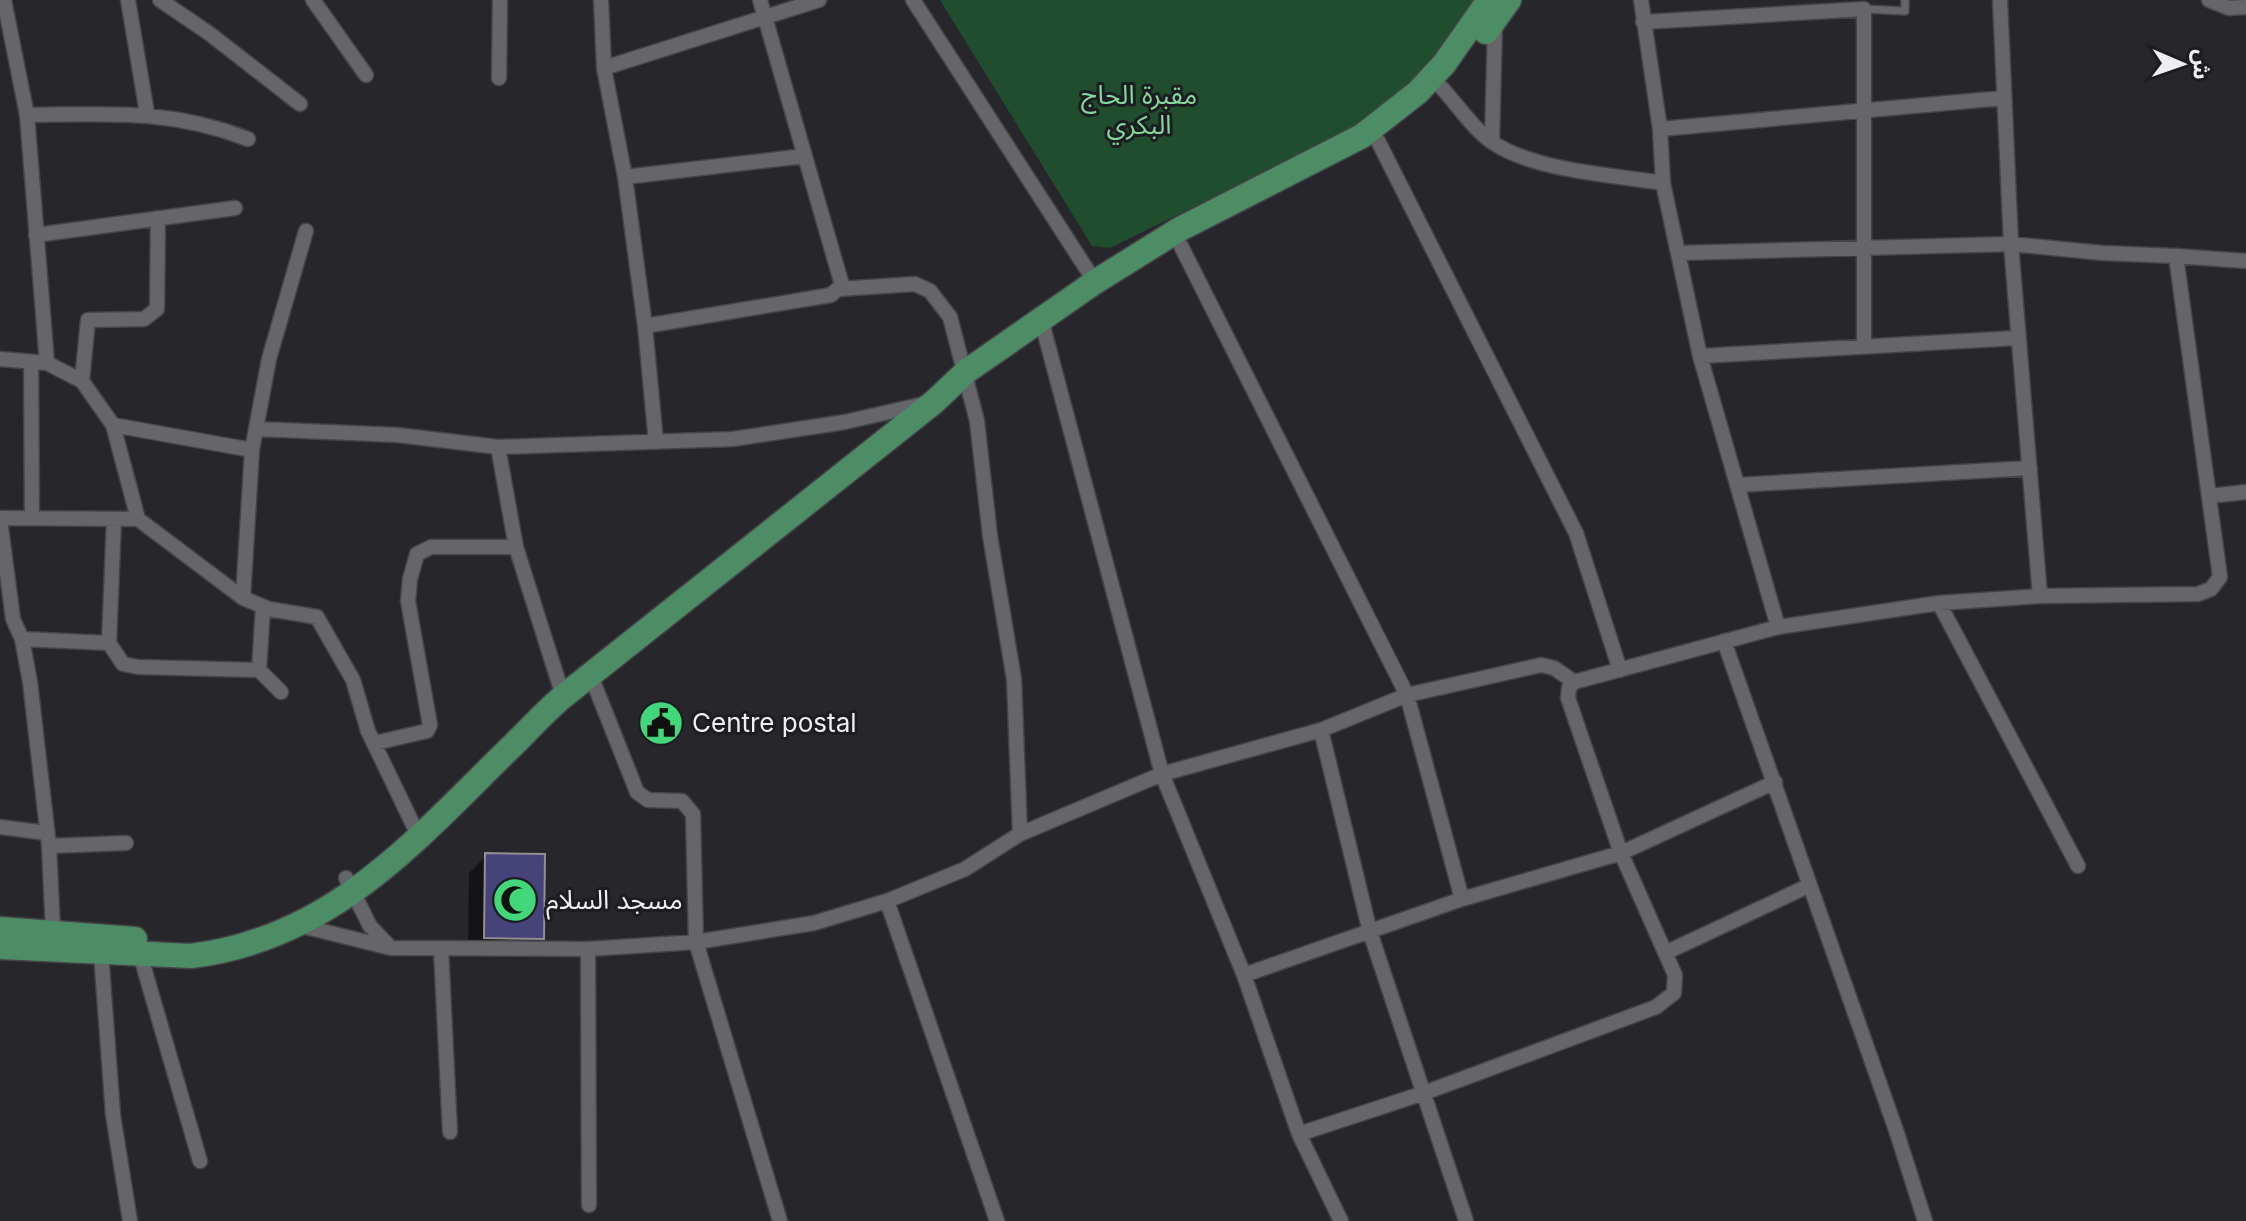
<svg xmlns="http://www.w3.org/2000/svg" width="2246" height="1221" font-family="Inter,'Noto Sans Arabic',sans-serif">
<style>
.green{fill:#204d2e}
.shadow{fill:#0007}
.building{fill:#46437a;stroke:#8f8f95;stroke-width:2}
.lines{fill:none;stroke-linecap:round;stroke-linejoin:round}
.lane-casing{stroke:#454549;stroke-width:10}
.street-casing{stroke:#454549;stroke-width:17}
.primary-casing{stroke:#454549;stroke-width:27}
.lane{stroke:#65656a;stroke-width:7}
.street{stroke:#65656a;stroke-width:14}
.primary{stroke:#4c8d65;stroke-width:24}
.labels{text-anchor:middle;stroke-width:6;stroke-linejoin:round;paint-order:stroke}
.park-label{font-size:26px;fill:#84d99c;stroke:#1d1d21}
.poi-label{font-size:26px;fill:#efeff2;stroke:#1d1d21;text-anchor:start}
</style>
<rect width="100%" height="100%" fill="#26262b"/>
<path class="green" d="M940,0H1475L1432,67L1370,120L1110,248L1092,246Z"/>
<path class="shadow" d="M486,856L542,938L525,955H468L469,873Z"/>
<path class="building" d="M485,853L545,854L544,939L484,938Z"/>
<g class="lines">
<g class="lane-casing">
<path id="lane" d="M1864,9L1905,11V0"/>
</g>
<g class="street-casing">
<path id="street" d="M4,0L27,115L47,363
M128,0L147,113
M160,0L210,34L300,104
M313,0L366,75
M601,0L604,68L625,177L645,326L656,442
M913,0L1095,282
M1641,0L1660,129L1663,183L1700,356L1778,627
M2000,0L2011,244L2040,596
M2209,0L2229,8L2246,7
M1643,22L1864,9V345
M604,68L819,0
M499,78L500,0
M1441,87C1457,104 1473,129 1492,142C1534,171 1613,175 1663,183
M27,115C108,114 170,109 248,139
M1660,129L2003,98
M1378,141L1576,533L1620,670
M1492,142L1495,23
M625,177L805,156
M36,235L235,208
M1181,246L1407,695L1462,899
M2176,256L2246,261
M839,289L915,284L930,291L950,317L977,421L990,536L1014,679L1020,834
M1041,319L1162,774L1244,975L1299,1134L1341,1221
M645,326L831,295L842,285L760,0
M1700,356L2017,338
M0,359L47,363L82,381L113,425L138,519L243,598L269,609L317,617L353,680L368,731L419,837
M31,362L32,518
M82,381L88,320L144,319L157,309L158,218
M113,425L252,450
M257,429L398,435L498,447L733,439L845,422L924,404
M498,447L516,547L563,696
M1737,485L2030,468
M2210,496L2246,492
M0,518L138,519
M0,520L13,619L22,639L30,682L49,846L53,932
M243,598L252,450L269,359L306,231
M1939,603L2078,866
M22,639L109,643L123,664L138,667L259,670L263,607
M1724,641L1897,1133L1925,1221
M109,643L114,519
M259,670L281,692
M591,676L637,792L648,800L682,801L693,814L696,942L780,1221
M1321,730L1370,932L1466,1221
M375,743L427,731L430,725L408,601L410,579L417,554L431,547H516
M0,827L47,833
M49,846L126,843
M346,878L370,926L391,948
M887,901L997,1221
M298,925L391,948L588,949L696,942L814,923L887,901L965,869L1020,834L1162,774L1321,730L1407,695L1541,665L1554,668L1574,682
M441,949L450,1132
M588,949L589,1205
M101,953L113,1115L130,1221
M1665,953L1808,886
M140,954L200,1161
M1244,975L1462,899L1621,853L1775,782
M1299,1134L1424,1093L1656,1007L1674,993L1675,975L1621,853L1568,698L1569,688L1574,682L1778,627L1939,603L2040,596L2198,594L2211,589L2220,577L2176,256L2103,253L2011,244L1679,253"/>
</g>
<g class="primary-casing">
<path id="primary" d="M1486,32L1509,0
M0,929L135,939
M0,947L191,956C331,939 413,843 508,750C527,732 545,711 565,695C688,597 812,500 934,402L967,371L1095,282L1180,229L1362,136L1418,92L1444,64L1489,0"/>
</g>
<use href="#lane" class="lane"/>
<use href="#street" class="street"/>
<use href="#primary" class="primary"/>
</g>
<defs>
<g id="civic-disc" transform="scale(2.3)"><circle r="9.5" fill="#43d77b" stroke="#1d1d21"/><path d="M-.6-6.5H3V-4.5H.6V-3L4-1V1h2V6H-6V1h2V-1L-.6-3ZM-1.2 2.5V6h2.4V2.5Z" fill="#111"/></g>
<g id="mosque-disc" transform="scale(2.3)"><circle r="9.5" fill="#43d77b" stroke="#1d1d21"/><path d="M3.5-4.9A6 6 0 1 0 3.5 4.9A5 5 0 1 1 3.5-4.9Z" fill="#111"/></g>
</defs>
<g fill-rule="evenodd">
<use href="#civic-disc" x="661" y="723"/>
<use href="#mosque-disc" x="515" y="900"/>
</g>
<g class="labels">
<g class="park-label">
<text x="1139" y="104">مقبرة الحاج<tspan x="1139" dy="30">البكري</tspan></text>
</g>
<g class="poi-label">
<text x="692" y="732">Centre postal</text>
<text x="546" y="909">مسجد السلام</text>
</g>
</g>
<g transform="translate(2182 64) rotate(92)" stroke="#1d1d21" stroke-width="6" paint-order="stroke">
<path d="M0-6L14 30L0 20L-14 30Z" fill="#efeff2"/>
<text y="-12" font-size="22" font-weight="bold" text-anchor="middle" fill="#efeff2">ش</text>
</g>
</svg>
